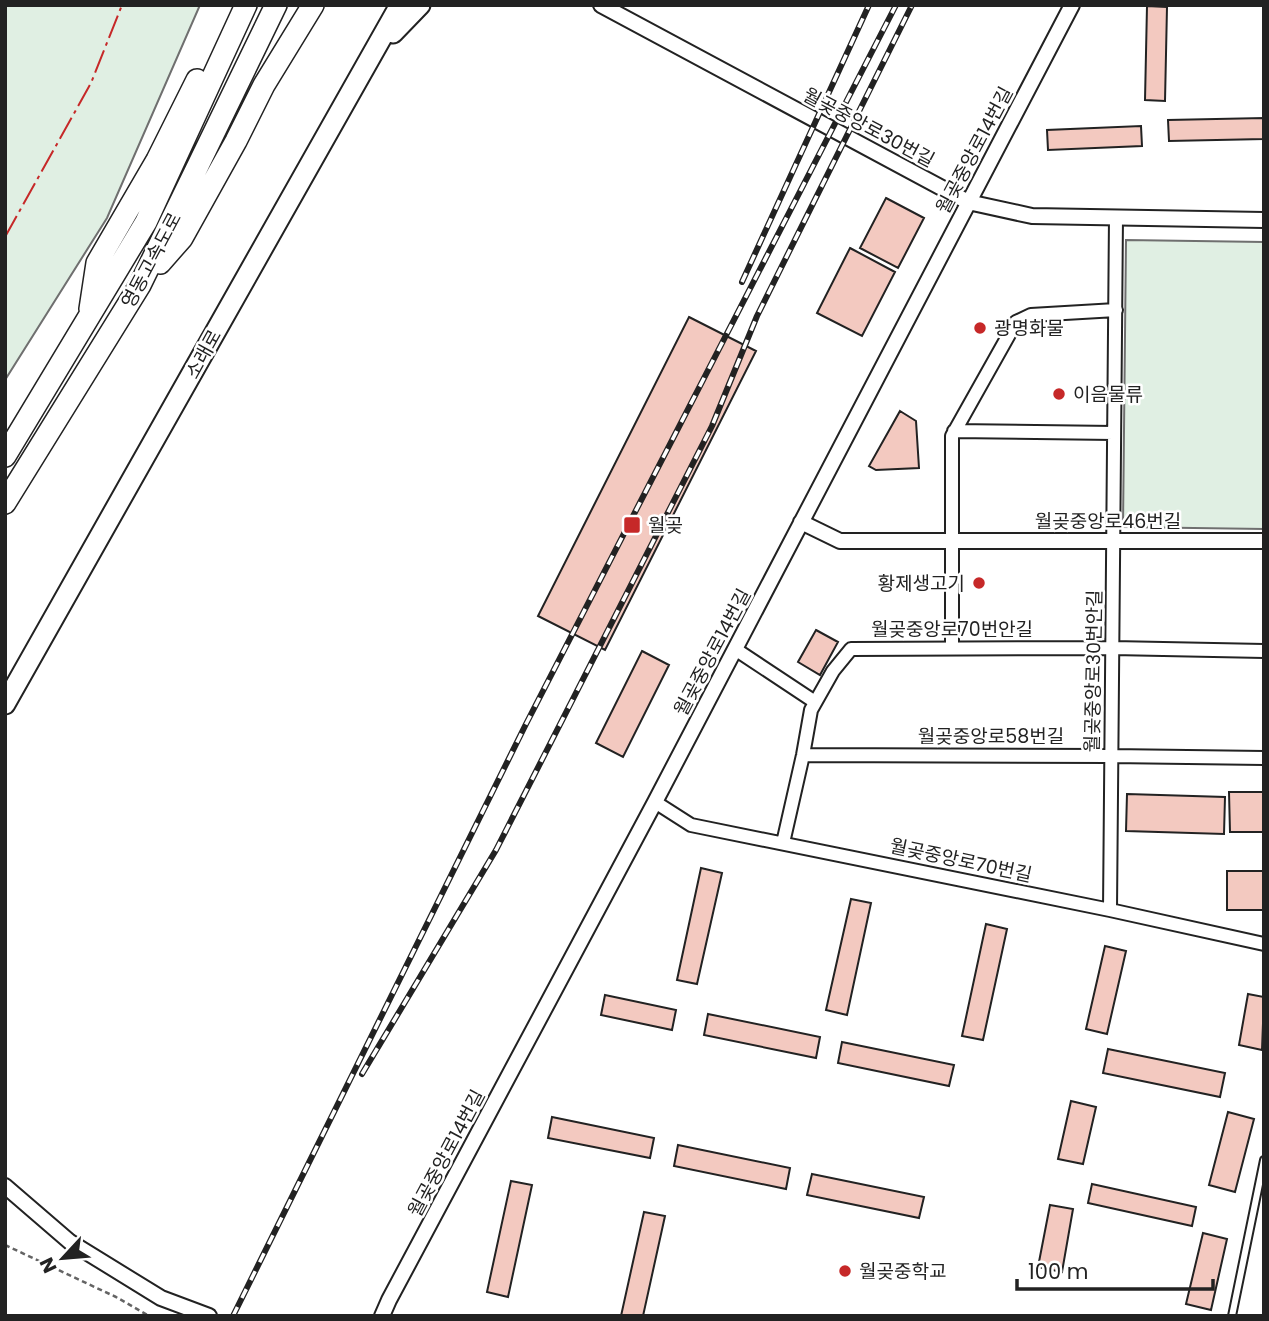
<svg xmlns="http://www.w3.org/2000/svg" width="1269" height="1321" font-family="Poppins,'Noto Sans KR',sans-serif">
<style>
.green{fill:#e0efe3;stroke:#6f6f6f;stroke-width:2}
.building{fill:#f3c9c0;stroke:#222;stroke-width:2}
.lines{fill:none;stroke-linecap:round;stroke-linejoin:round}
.service-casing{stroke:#222;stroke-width:10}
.minor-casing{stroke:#222;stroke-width:16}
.tertiary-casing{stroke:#222;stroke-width:18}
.primary-casing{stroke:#222;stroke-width:23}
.motorway-casing{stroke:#222;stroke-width:24}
.path{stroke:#646464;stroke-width:2.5;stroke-dasharray:5 3.5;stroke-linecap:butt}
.service{stroke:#fff;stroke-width:6}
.minor{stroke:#fff;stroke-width:12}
.tertiary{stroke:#fff;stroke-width:14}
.primary{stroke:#fff;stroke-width:19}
.motorway{stroke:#fff;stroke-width:21}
.rail-casing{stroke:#222;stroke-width:6}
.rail{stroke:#fff;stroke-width:3.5;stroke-dasharray:10;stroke-linecap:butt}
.power{stroke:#c62828;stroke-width:2;stroke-dasharray:24 5 3.5 5;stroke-linecap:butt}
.poi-dot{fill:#c62828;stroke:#fff;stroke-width:2.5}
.labels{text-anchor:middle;stroke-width:5;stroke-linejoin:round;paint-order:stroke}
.street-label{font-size:19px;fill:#222;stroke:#fff}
.poi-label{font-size:19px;fill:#222;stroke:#fff;text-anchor:start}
</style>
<rect width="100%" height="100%" fill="#fff"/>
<path class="green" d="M5,5H200L107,218L5,380Z
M1126,240L1264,242V529L1123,527Z"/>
<path class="building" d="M1147,6L1167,7L1165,101L1145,100Z
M1264,118V139L1169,141L1168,120Z
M1141,126L1142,146L1048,150L1047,130Z
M886,198L924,218L898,268L860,248Z
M850,248L895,272L862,336L817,313Z
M689,317L756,351L605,650L538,616Z
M900,411L916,421L919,468L876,470L869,466Z
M816,630L838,642L820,675L798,662Z
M642,651L669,665L623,757L596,743Z
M1229,792H1264V832H1230Z
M1127,794L1225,797L1224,834L1126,831Z
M701,868L722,873L697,984L677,980Z
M1227,871H1264V910H1227Z
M851,899L871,903L847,1015L826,1010Z
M986,924L1007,929L983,1040L962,1036Z
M1105,946L1126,951L1107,1034L1086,1029Z
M1248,994L1264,997L1262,1050L1239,1045Z
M605,995L676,1010L672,1030L601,1015Z
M708,1014L820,1037L816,1058L704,1035Z
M842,1042L954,1065L949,1086L838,1063Z
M1108,1049L1225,1073L1220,1097L1103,1073Z
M1071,1101L1096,1107L1083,1164L1058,1159Z
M1228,1112L1254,1119L1235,1192L1209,1185Z
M552,1117L654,1138L650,1158L548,1138Z
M678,1145L790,1168L786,1189L674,1166Z
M812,1174L924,1197L919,1218L807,1195Z
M511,1181L532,1185L508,1297L487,1292Z
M1092,1184L1196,1207L1192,1226L1088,1203Z
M1050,1205L1073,1209L1062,1272L1038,1267Z
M644,1212L665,1216L643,1316H621Z
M1203,1233L1227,1239L1211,1310L1186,1304Z"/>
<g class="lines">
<g class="service-casing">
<path id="service" d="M1232,1316L1264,1160"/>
</g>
<g class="minor-casing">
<path id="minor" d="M954,431L1114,433
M952,648V436L1016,322L1031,315L1116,310
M735,649L815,702
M803,755L1111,756L1264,758
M655,802L691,825L1110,910L1264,944
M783,843L803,755L811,710L833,671L851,649L1113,648L1264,651
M1110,910L1116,217"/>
</g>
<g class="tertiary-casing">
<path id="tertiary" d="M601,5L968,202L1032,216L1264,220
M801,522L840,541H1264
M5,1186L70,1242L161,1298L209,1316
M382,1316L389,1300L655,802L1072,5"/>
</g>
<g class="primary-casing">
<path id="primary" d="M393,33L420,5
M5,704L400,5"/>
</g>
<g class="motorway-casing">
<path id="motorway" d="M160,263L182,238L236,141L264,85L313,5
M90,309L97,263L157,160L197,80
M5,456L146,222L246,5
M5,503L140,285L276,5"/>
</g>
<path class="path" d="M5,1245L116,1297L149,1316"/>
<use href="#service" class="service"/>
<use href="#minor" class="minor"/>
<use href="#tertiary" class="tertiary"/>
<use href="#primary" class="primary"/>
<use href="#motorway" class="motorway"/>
<g class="rail-casing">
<path id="rail" d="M742,282L869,5
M362,1074L496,850L712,426L757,316L912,5
M233,1316L526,724L896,5"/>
</g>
<use href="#rail" class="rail"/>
<path class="power" d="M5,237L91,83L122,5"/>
</g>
<g class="poi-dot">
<circle cx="980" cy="328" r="7"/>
<circle cx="1059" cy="394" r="7"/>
<rect x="623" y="516" width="18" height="18" rx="3.5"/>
<circle cx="979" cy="583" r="7"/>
<circle cx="845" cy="1271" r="7"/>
</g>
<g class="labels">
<g class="street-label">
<text transform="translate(869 127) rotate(28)" y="7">월곶중앙로30번길</text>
<text transform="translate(974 150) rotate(-62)" y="7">월곶중앙로14번길</text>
<text transform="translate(151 260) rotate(-62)" y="7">영동고속도로</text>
<text transform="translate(203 354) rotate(-61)" y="7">소래로</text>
<text x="1108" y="528">월곶중앙로46번길</text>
<text x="952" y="636">월곶중앙로70번안길</text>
<text transform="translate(712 652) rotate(-62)" y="7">월곶중앙로14번길</text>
<text transform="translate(1093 671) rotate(-89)" y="7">월곶중앙로30번안길</text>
<text x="991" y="743">월곶중앙로58번길</text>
<text transform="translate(961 860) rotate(12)" y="7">월곶중앙로70번길</text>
<text transform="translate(446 1153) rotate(-62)" y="7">월곶중앙로14번길</text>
</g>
<g class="poi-label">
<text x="994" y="335">광명화물</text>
<text x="1073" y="401">이음물류</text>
<text x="648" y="532">월곶</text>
<text x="965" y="590" text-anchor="end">황제생고기</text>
<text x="859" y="1278">월곶중학교</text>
</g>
</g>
<rect width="1269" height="1321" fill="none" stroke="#222222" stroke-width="14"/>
<g transform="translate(63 1258) rotate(244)" stroke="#ffffff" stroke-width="5" paint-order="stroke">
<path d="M0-5L12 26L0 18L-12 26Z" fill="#222222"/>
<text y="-10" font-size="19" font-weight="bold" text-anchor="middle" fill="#222222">N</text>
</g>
<path d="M1017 1279v10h196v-10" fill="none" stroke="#222222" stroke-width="3.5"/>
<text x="1028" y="1279" font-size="21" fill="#222222" stroke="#ffffff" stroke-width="5" paint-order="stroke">100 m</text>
</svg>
